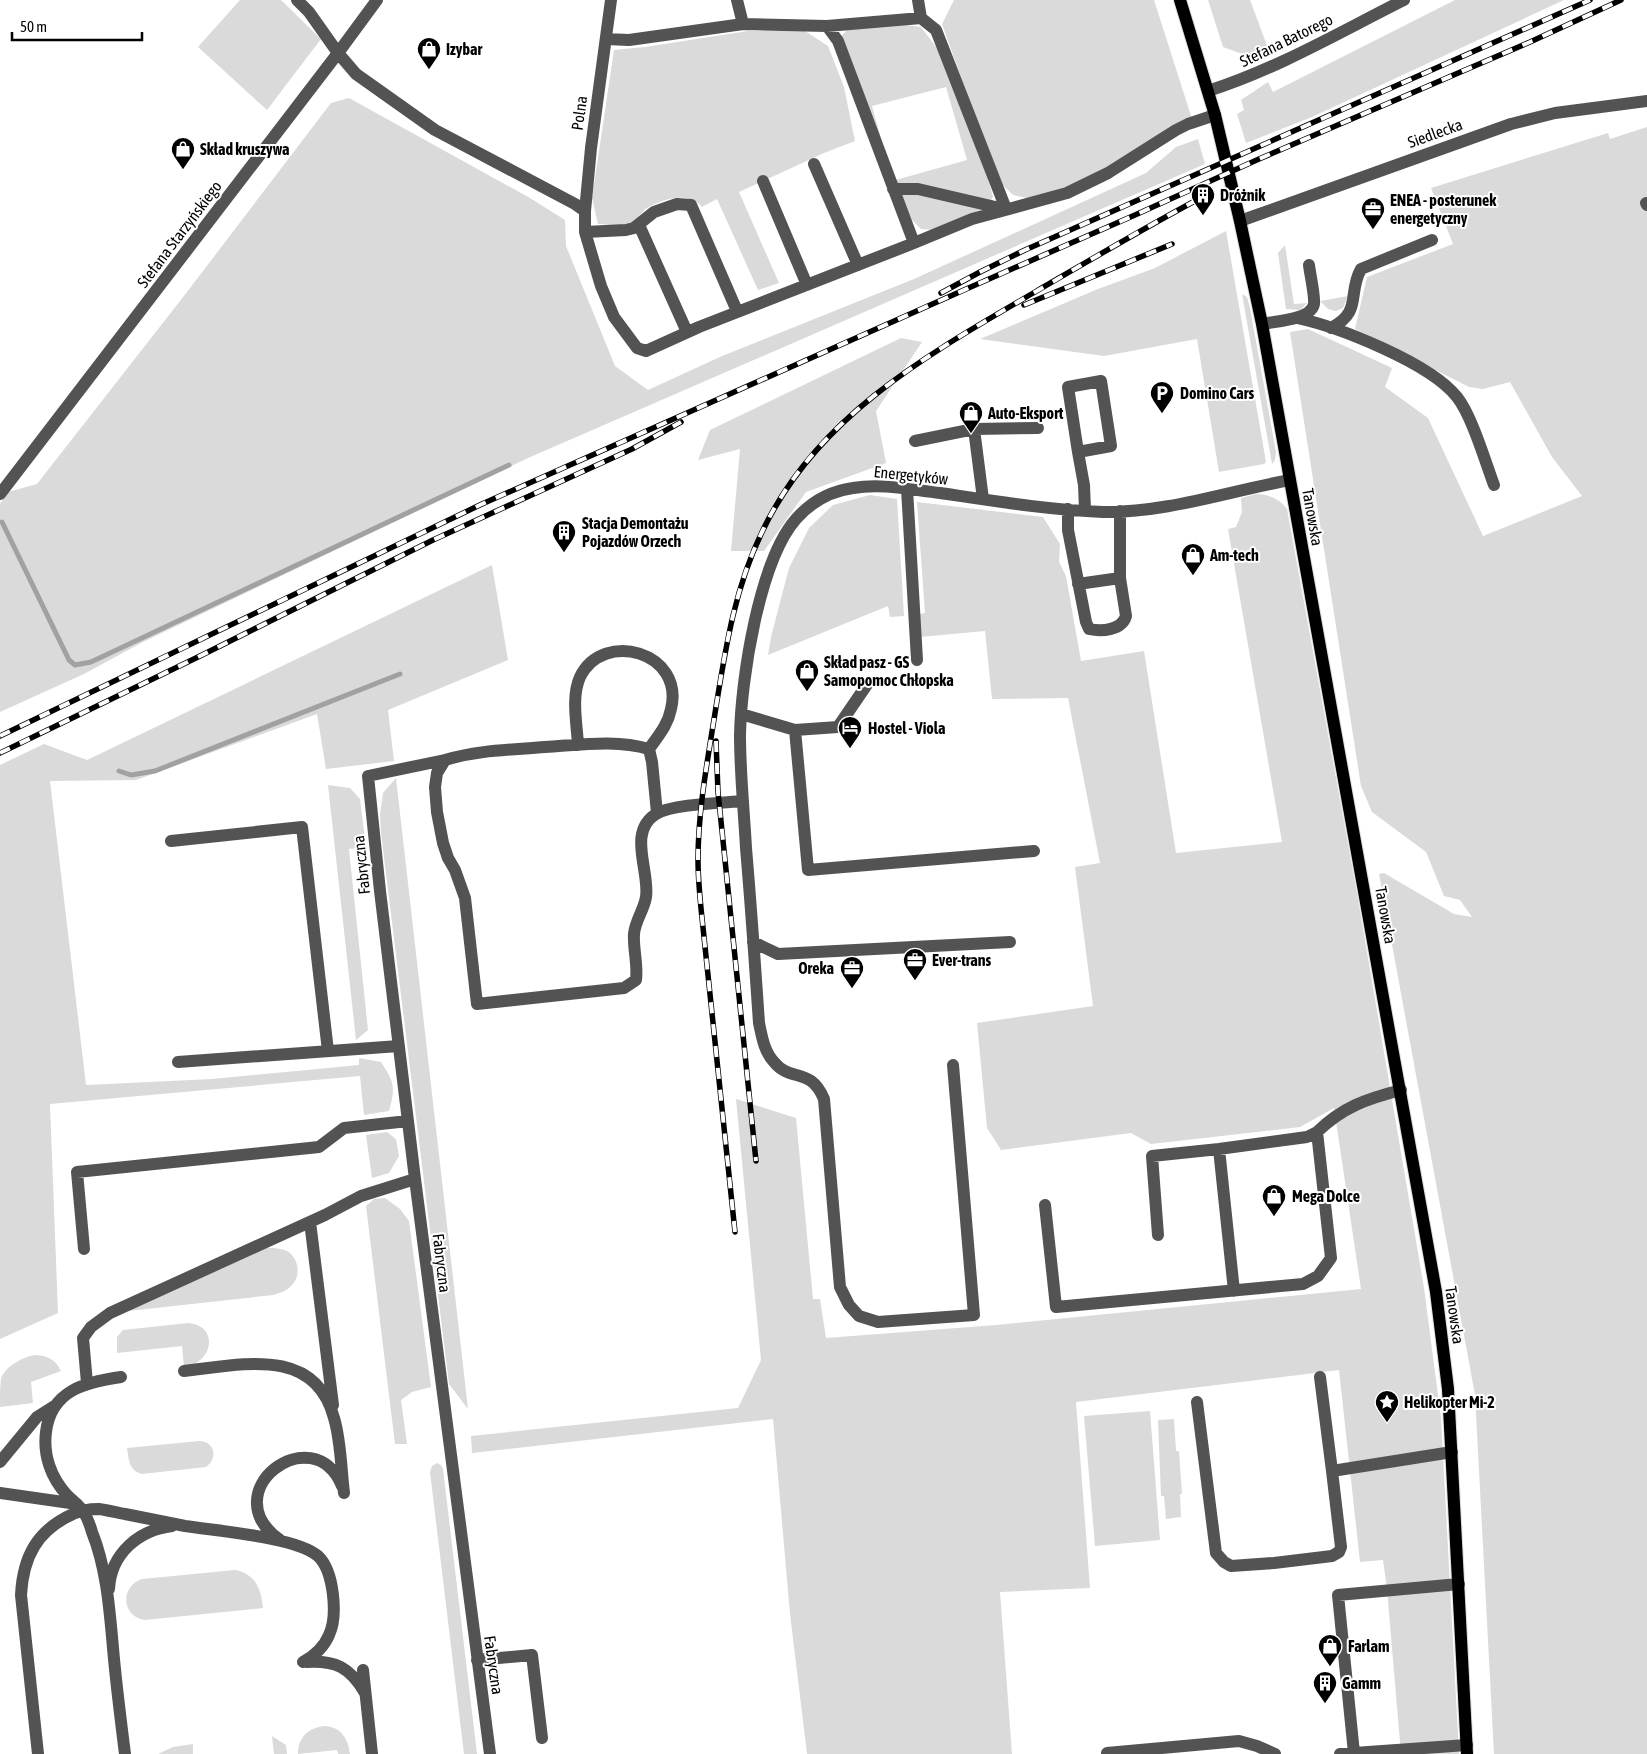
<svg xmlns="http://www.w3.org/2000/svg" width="1647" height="1754" font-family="'Asap Condensed',sans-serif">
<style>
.green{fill:#dadada}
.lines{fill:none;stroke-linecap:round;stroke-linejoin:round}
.stream{stroke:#a1a1a1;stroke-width:5}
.major-casing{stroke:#dbdbdb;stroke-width:14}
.minor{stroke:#535353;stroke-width:12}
.major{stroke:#000;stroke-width:12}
.rail-casing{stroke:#000;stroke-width:5.5}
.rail{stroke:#fff;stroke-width:4;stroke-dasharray:11;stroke-linecap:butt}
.labels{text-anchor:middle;stroke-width:4;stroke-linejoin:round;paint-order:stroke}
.street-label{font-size:16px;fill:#000;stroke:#fff}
.poi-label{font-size:16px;font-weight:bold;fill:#000;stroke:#fff;text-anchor:start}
</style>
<rect width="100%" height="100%" fill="#fff"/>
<path class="green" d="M240,0H281L321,39L267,110L198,47Z
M954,0H1154L1192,119L1137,151L1066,189L1027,198L1013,195L1003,185L991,161L942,24Z
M1208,0H1250L1268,48L1248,56L1223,47Z
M1455,0H1564L1312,117L1246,143L1237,114L1244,110L1241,100L1268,82L1273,92Z
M906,25L921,27L936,47L984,165L993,197L987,207L933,230L921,229L912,220L892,181L967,160L946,87L872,106L889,167L841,36L848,29Z
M748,31H805L828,46L844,87L855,141L824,153L739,192L779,283L758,290L717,199L702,207C689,191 663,199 647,208C642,211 639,218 633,222C624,228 608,224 598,224L592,198L614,50L645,47Z
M349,98L530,198L565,220L566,246L615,366L648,390L722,356L914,279L1146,173L1176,147L1198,139L1205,164L528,458L143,642L84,674L0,712V504L8,492L37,484L187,292L331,103Z
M1647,127V1754H1494L1475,1395L1379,874L1384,873L1454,914L1472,917L1460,900L1444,896L1426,852L1372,812L1361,786L1290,332L1308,329L1392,368L1385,387L1428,418L1483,536L1582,496L1552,457L1510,382L1483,389L1469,387L1355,329L1367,277L1453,244L1431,188L1608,133L1610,139Z
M1226,231L1266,462L1264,464L1219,472L1197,339L1104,356L980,339L1098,289L1155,268Z
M1285,245L1294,304L1307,303L1300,310L1286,309L1278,253Z
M1242,294L1247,297L1250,308L1276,452L1275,460L1272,464Z
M1348,296L1343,308L1336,311L1328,309L1320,301Z
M901,338L922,342L876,411L886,463L806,492L764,551H731L740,449L698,460L710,430Z
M1256,494C1268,494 1280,499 1287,509L1358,899L1424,1288L1441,1418L1459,1754H1401L1387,1589L1383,1560L1360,1562L1339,1370L1076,1402L1090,1588L1000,1592L1012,1754H807L790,1614L773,1419L472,1453L471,1436L738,1408L761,1360L736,1099L796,1118L813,1299H820L826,1338L996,1325L1361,1289L1334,1108L1300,1127L1151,1144L1131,1133L1001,1150L987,1128L977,1023L1093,1006L1075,867L1100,863L1068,698L992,699L985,631L920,637L919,614L925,613L917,502L1043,517L1060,544L1059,562L1066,576L1081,661L1144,651L1176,853L1282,842L1228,529L1236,527L1242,512L1241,498Z
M870,495L897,499L904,616L890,617L888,606L768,655L771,637L789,568L809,528L833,505Z
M492,565L508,660L388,710L394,761L326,769L317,714L136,780L50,781L86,1085L212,1079L359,1065V1058L381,1062C394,1082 396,1087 389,1111L364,1115L360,1076L50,1104L58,1313L0,1339V765L44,744L87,760Z
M396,778L468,1409L449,1384L381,833L380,814L383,793Z
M328,785L350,788L360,799L366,847L349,849L368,1030L356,1040Z
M387,1132L396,1139L399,1156L389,1173L372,1178L366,1135Z
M385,1198L400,1209L409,1221L431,1387L412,1392L401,1400L407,1444H395L366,1206L374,1199Z
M266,1248C275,1248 283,1248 290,1253C299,1261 301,1277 291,1286C287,1291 279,1293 273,1295L128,1311Z
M188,1323C219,1325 214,1363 184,1367L182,1346L117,1353V1337L123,1330Z
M35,1355C47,1355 56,1360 61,1371L31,1382L33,1403L0,1407C0,1398 0,1387 1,1379C5,1366 23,1357 35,1355Z
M1150,1411L1160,1540L1095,1546L1084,1416Z
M1174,1419L1176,1451H1179L1182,1494H1180L1181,1517L1166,1519L1164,1496H1161L1158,1420Z
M200,1441C215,1442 218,1458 206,1467L142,1474C129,1471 129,1460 127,1448Z
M437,1463L441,1465L443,1469L477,1754H464L430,1472L432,1466Z
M235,1570C256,1574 261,1589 263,1608L145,1620C121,1617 120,1586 142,1579Z
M326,1726C342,1728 348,1739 350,1754H338L337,1750L298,1754C298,1737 309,1727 326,1726Z
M272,1736L286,1745L287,1754H274Z
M193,1744V1754H158L173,1747Z"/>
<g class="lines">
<path class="stream" d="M2,522L69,660L75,665L91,662L509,465
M119,771L131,775L155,771L400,674"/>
<g class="major-casing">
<path id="major" d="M1180,0L1215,115L1240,221L1262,324L1436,1292L1448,1389L1467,1754"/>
</g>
<path class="minor" d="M297,0L309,12L338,53L356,74L435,130L575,204L585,211
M611,0L591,148L585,211V232L601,286L614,317L637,348L646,351L699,327L914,243L972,219L1067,193L1108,173L1176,130L1188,124L1215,115
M737,0L743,24
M918,0L921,18
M827,26L838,41L914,243
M606,39L629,40L743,24L827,26L921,18L936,30L1006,209
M1208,91C1277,69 1340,32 1404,0
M814,164L858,265
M763,181L807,285
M893,189H918L1004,209
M1646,203L1647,205
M1240,221L1511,124L1555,113L1647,101
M639,225L687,332
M585,232L626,230L634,228L654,212L677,204L691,205L737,311
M1297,318C1339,327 1430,363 1457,397C1472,416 1485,461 1494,485
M1262,324C1275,321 1311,320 1314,304C1315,296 1310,274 1309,265
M1331,328C1363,311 1347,294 1361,269L1432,240
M974,429L983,499
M915,441L974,429L1038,428
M1078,452L1068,387L1101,381L1111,446L1078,452L1084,485L1085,510
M907,489L917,660
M0,494L338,53L377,0
M1068,509V530L1086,622L1089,629C1102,632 1122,630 1126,616L1120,578V511
M1078,584L1120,578
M741,714L795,730L808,870L1034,851
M795,730L838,727L868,683
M578,745C577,724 571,697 580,677C603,629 685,652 671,709C668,725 658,736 649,749L652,762L657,813
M649,749C616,739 579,745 545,747C511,750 478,750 445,760L437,773L435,787L437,812L443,843L448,858L455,870L465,898L477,1004L624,988L636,980C638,964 633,949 634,934C635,921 644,910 646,897C650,871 627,832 656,814C673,804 721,803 743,801
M445,760L368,776L380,891L415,1179L490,1754
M171,841L302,827L328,1051
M753,942L778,954L1010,942
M178,1062L399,1046
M953,1065L974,1315L878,1322L859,1316L849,1305L840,1287L824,1099C810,1066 791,1083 774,1062C764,1051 762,1037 759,1023C755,964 751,906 746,848C744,811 740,773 740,735C741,680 759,561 796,519C811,502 831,491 853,488C882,483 912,490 940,493C994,501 1049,510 1103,512C1166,513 1229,491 1290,480
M1219,1149L1234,1291
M1045,1205L1056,1307L1303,1284L1318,1276L1331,1258L1317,1132C1343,1107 1366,1099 1401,1090
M310,1222L333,1405
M1158,1235L1152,1156L1219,1149L1307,1137L1317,1132
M84,1249L77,1172L319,1147L344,1128L408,1121
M184,1371C239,1365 315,1345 334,1418C341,1441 341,1469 344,1493
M121,1377C86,1382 51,1390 46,1432C43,1455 51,1478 67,1495C72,1500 79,1505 83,1511C87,1517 90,1525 92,1532C108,1572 110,1617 114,1659C117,1691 121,1722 125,1754
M1320,1377L1332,1471
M87,1383L83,1338L91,1327L110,1313L325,1215L361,1196L415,1179
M1197,1402L1216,1553L1224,1562L1231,1566L1274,1563L1332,1556L1339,1552L1341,1547L1332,1471L1452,1452
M0,1462L37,1417L56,1405
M0,1493L77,1504
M280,1540C212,1492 313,1416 342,1486
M109,1589C111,1553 139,1530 172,1526
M477,1660L532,1655L542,1738
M306,1662C335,1660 350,1667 365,1693
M363,1670L372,1754
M1107,1753L1239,1741L1257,1746L1275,1754
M1354,1753L1338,1595L1459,1584
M38,1754L21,1595C23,1557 37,1530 73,1514C81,1510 91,1509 99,1509C108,1510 117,1513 125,1514C145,1518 165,1522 185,1526C216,1531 297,1537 318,1556C334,1571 338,1616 329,1635C324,1647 314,1656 303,1662
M1340,1754L1467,1745"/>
<use href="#major" class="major"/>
<g class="rail-casing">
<path id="rail" d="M941,293L980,272L1025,250L1590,0
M1024,305L1172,244
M0,736L482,504L973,286L1135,215L1259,159L1530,42L1621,0
M716,741L718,792L756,1161
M0,753L198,657L433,540L632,449L681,422
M735,1232L702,918C700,899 698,880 698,860C698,809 708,758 716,707C726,645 735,587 763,530C818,415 929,354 1035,292C1092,259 1149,225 1208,194"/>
</g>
<use href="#rail" class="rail"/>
</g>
<defs>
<g id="shop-pin" transform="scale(1.25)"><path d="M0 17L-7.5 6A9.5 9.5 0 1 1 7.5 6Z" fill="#000" stroke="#fff"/><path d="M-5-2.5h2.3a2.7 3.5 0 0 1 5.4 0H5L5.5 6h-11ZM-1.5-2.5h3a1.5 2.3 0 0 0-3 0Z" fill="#fff"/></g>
<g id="building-pin" transform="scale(1.25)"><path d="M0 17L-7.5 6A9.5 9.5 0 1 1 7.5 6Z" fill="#000" stroke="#fff"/><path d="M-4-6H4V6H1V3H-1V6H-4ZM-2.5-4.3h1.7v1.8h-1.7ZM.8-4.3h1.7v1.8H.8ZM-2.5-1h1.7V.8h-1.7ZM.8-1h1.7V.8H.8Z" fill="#fff"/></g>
<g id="office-pin" transform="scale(1.25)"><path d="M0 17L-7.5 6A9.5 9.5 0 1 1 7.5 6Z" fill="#000" stroke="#fff"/><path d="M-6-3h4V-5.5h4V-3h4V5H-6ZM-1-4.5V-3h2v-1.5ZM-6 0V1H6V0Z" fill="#fff"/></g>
<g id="parking-pin" transform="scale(1.25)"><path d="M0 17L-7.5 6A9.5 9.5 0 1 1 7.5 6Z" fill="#000" stroke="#fff"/><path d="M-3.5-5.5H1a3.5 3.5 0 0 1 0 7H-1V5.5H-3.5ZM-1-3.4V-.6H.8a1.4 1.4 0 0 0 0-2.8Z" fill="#fff"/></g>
<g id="hotel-pin" transform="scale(1.25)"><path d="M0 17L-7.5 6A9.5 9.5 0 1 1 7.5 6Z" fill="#000" stroke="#fff"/><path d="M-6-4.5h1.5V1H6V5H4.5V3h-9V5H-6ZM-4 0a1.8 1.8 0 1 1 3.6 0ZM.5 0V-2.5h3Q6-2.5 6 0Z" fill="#fff"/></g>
<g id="sight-pin" transform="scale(1.25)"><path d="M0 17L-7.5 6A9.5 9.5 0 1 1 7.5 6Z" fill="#000" stroke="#fff"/><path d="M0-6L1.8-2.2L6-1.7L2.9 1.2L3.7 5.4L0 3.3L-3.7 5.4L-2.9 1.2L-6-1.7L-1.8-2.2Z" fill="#fff"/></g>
</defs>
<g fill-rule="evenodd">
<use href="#shop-pin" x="429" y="49"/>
<use href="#shop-pin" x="183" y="149"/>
<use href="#building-pin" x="1203" y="195"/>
<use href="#office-pin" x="1373" y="209"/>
<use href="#parking-pin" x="1162" y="393"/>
<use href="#shop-pin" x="971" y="413"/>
<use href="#building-pin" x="564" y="532"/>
<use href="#shop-pin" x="1193" y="555"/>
<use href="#shop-pin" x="807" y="671"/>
<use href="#hotel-pin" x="850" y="728"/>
<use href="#office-pin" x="915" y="960"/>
<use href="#office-pin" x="852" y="968"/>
<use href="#shop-pin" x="1274" y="1196"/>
<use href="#sight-pin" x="1387" y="1402"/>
<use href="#shop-pin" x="1330" y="1646"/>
<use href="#building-pin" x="1325" y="1683"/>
</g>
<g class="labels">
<g class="street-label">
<text transform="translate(1286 40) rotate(-26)" y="6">Stefana Batorego</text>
<text transform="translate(579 113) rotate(-82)" y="6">Polna</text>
<text transform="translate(1435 133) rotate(-20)" y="6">Siedlecka</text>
<text transform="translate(179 234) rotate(-53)" y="6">Stefana Starzyńskiego</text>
<text transform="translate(911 475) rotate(6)" y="6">Energetyków</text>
<text transform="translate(1313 517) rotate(80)" y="6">Tanowska</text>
<text transform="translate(361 865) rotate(-96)" y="6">Fabryczna</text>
<text transform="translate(1386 915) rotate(80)" y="6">Tanowska</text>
<text transform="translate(442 1263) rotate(83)" y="6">Fabryczna</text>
<text transform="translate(1455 1315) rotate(82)" y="6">Tanowska</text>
<text transform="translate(494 1665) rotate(82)" y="6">Fabryczna</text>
</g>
<g class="poi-label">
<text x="446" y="55">Izybar</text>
<text x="200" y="155">Skład kruszywa</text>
<text x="1220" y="201">Dróżnik</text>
<text x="1390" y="206">ENEA - posterunek<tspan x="1390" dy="18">energetyczny</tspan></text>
<text x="1180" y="399">Domino Cars</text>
<text x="988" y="419">Auto-Eksport</text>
<text x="582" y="529">Stacja Demontażu<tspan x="582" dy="18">Pojazdów Orzech</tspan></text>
<text x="1210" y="561">Am-tech</text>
<text x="824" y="668">Skład pasz - GS<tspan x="824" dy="18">Samopomoc Chłopska</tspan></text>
<text x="868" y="734">Hostel - Viola</text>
<text x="932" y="966">Ever-trans</text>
<text x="834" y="974" text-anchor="end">Oreka</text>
<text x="1292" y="1202">Mega Dolce</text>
<text x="1404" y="1408">Helikopter Mi-2</text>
<text x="1348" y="1652">Farlam</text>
<text x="1342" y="1689">Gamm</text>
</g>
</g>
<path d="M12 32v8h130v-8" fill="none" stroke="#000000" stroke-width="2.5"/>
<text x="20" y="32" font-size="15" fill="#000000" stroke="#ffffff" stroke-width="4" paint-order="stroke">50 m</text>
</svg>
